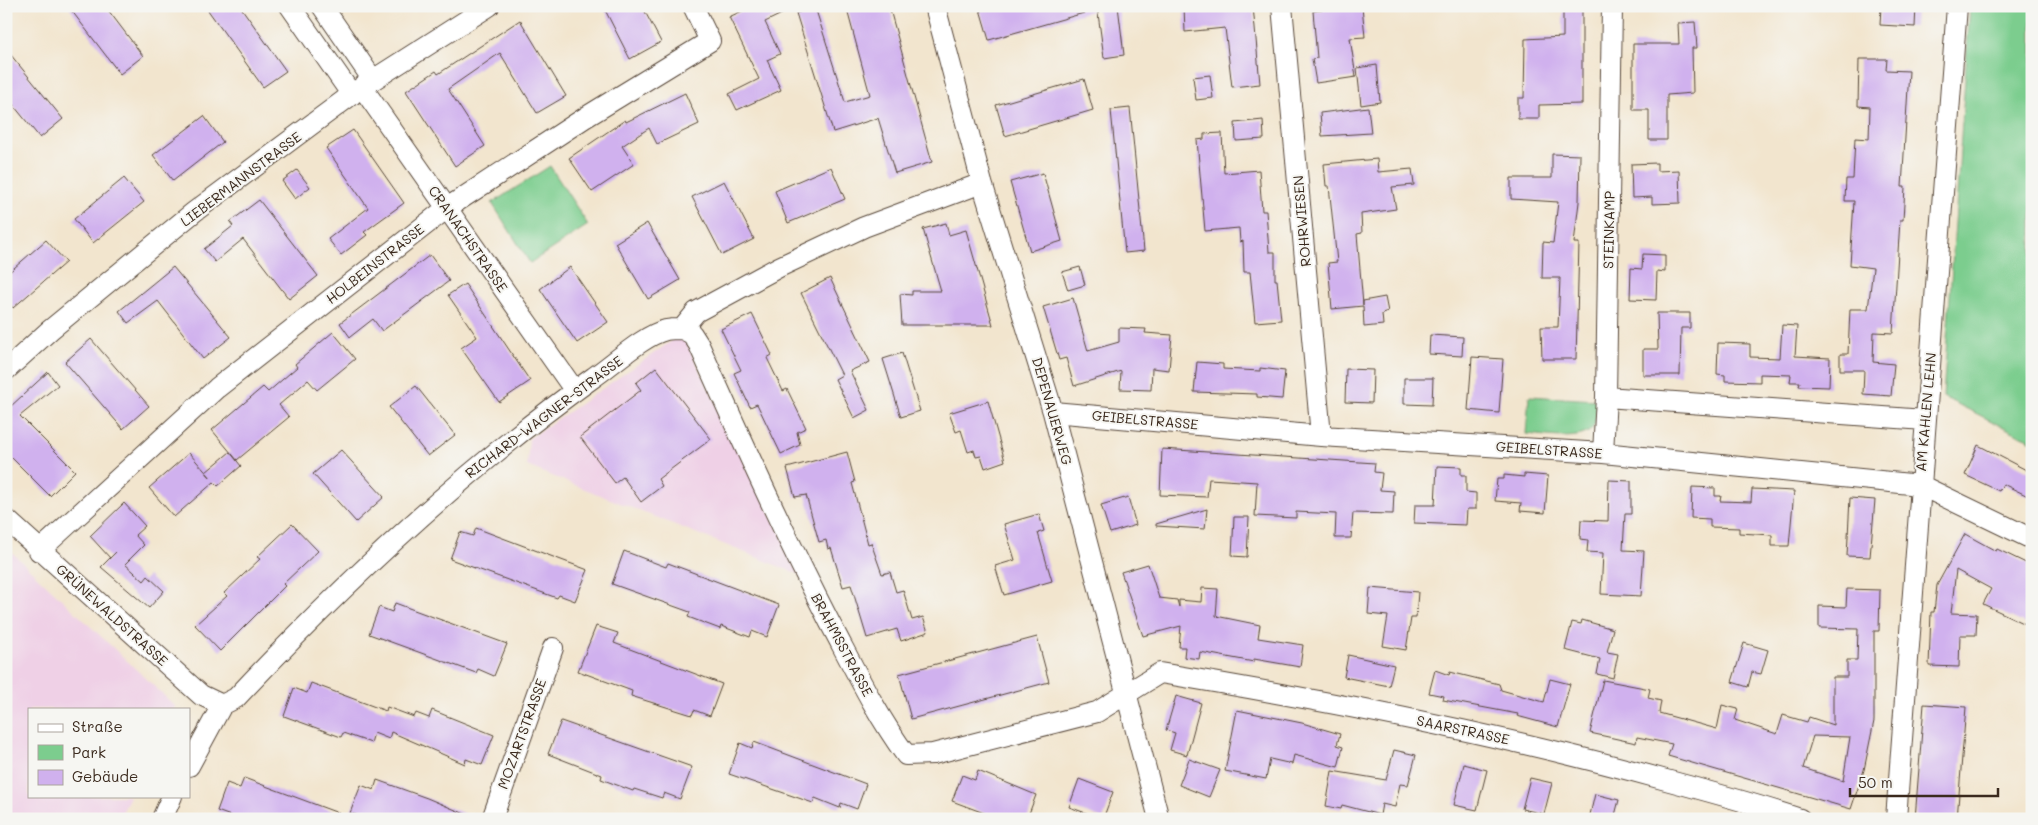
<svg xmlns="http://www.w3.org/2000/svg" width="2038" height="825" font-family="Mali,sans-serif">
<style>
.built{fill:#efd0e6}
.green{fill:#7ccd8e;stroke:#5c7c56}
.building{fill:#d0b1ee;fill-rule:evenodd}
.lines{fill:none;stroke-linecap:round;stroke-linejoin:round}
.street-casing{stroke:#564638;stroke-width:22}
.street{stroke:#fff;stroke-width:20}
.labels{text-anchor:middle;stroke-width:4;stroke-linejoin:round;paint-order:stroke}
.street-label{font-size:14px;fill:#3b2a1e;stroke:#f6f6f2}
</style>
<rect width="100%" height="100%" fill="#f6f6f2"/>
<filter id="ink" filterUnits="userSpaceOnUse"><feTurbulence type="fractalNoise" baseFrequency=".02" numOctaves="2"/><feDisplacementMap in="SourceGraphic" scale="10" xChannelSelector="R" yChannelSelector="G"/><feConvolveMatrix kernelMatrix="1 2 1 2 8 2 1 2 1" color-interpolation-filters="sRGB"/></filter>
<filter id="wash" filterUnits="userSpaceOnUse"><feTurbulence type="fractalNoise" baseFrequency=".0096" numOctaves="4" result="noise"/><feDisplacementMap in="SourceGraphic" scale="20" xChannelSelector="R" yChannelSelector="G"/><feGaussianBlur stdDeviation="1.12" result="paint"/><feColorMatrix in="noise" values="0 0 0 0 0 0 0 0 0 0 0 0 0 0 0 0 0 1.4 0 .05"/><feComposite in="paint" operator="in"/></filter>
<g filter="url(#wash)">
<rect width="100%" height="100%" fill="#f2e5ce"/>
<path class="built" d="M682,334L801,575L527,466L529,439Z
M6,547L175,706L174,709H29V796H130L119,819H6Z"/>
<path class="green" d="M1970,6H2032V441L1943,397Z
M550,166L588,225L530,263L492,203Z
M1529,396L1596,400C1596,408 1597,421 1593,427C1584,443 1543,435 1526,434Z"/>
<g id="blocks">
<path class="building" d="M68,6H105L143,56L120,74Z
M205,6H240L286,71L263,87Z
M603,6H642L661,42L630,59Z
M753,6H798L765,22L780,54L767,60L781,90L737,110L729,94L759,79L729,17Z
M846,6H889L932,162L895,173L878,118L833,132L796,13L815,7L845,102L870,95Z
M979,6H1090L1091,11L989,40Z
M1097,6H1118L1124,55L1104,58Z
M1184,6H1253L1260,84L1232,87L1225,28L1185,32Z
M1342,6H1362L1365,37L1350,38L1356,77L1316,83L1312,59L1317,58L1313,11L1322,10V8Z
M1563,6H1582V104L1539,105V119H1518V98H1524L1525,39L1563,37Z
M1881,6H1916L1915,27L1880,25Z
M520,20L566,96L537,113L500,53L448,89L485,146L455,166L406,91L436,71L438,74Z
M1695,22L1697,48H1692L1693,93L1667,95V140H1649V110H1633V44H1679L1678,23Z
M6,49L63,119L40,138L6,96Z
M1859,59H1887L1886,70L1909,71L1902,187H1905L1903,220H1900L1893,333L1874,332L1873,362L1894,364L1891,396L1863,394L1864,370H1840V354H1848L1850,309H1868L1873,268L1850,265L1854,201H1845L1846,179H1853L1855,138L1869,139L1870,107L1858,106Z
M1377,65L1380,102L1361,105L1357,68Z
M1210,75L1213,98L1196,100L1193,77Z
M1084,79L1093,110L1005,136L996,105Z
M685,93L699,124L657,144L649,128L622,146L634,164L592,192L569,158L625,120L626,122Z
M1368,107L1371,133L1322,136L1320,113Z
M1130,108L1144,251L1125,253L1111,110Z
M204,116L223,142L173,181L153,155Z
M1263,120L1264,139L1236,141L1235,123Z
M353,130L404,203L364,232L367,235L341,255L328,239L368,208L326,148Z
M1222,133L1224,173L1259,170L1262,211H1266L1269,252H1275V280H1277L1281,320L1255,322L1250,272H1244L1243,241L1240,242L1239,228L1205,231L1197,140L1204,139V134Z
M1552,154L1580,155L1579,202L1574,243H1579L1576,359H1542L1541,327H1558L1560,278H1542L1543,242L1553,243L1558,202L1511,199V178H1552Z
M1377,159L1378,172L1412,169L1414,185L1392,187L1396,209L1361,214L1362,233L1357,234L1363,305V301L1385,297L1388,312L1382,314L1383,325L1364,327L1363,306L1332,309L1328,263L1337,262L1329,186H1326L1324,164Z
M1657,163V171L1679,170L1680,203L1652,204V197L1632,198L1631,164Z
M831,167L845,199L788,223L775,191Z
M297,170L310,187L295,199L282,181Z
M1043,173L1062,241L1030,251L1010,182Z
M124,178L144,202L93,243L74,219Z
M724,181L754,239L722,255L692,197Z
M259,200L318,276L289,299L243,239L215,262L204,249L233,226L230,222Z
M647,223L680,280L648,299L615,243Z
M946,223L949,235L966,230L993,325H902L900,294L912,295V291H941L923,229Z
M46,240L66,262L13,308L6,300V275Z
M1643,254L1665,255V272L1657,271L1656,300L1630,299L1631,268L1642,269Z
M430,255L449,281L382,331L373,319L350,337L340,323Z
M173,267L231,337L203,359L158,301L128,323L119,311Z
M570,267L608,322L577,343L540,289Z
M1080,267L1085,285L1068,290L1062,272Z
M830,278L870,362L850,371L869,410L854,418L835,379L842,375L801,293Z
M465,284L530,381L499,402L461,348L477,337L448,295Z
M1073,298L1088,351L1119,342V328L1146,329L1145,333L1172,335L1169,370L1152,368L1151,390L1120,389L1121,371L1074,386L1066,358L1059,360L1043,307Z
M1657,313H1690V328H1681L1680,375H1643V349H1658Z
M752,314L772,355L767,358L783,391L787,389L806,428L797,432L800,445L781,454L757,404L750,407L734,373L741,370L721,329Z
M1782,325L1797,326L1795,356L1830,358L1829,387L1799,386L1800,382H1790L1791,375L1760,374V382L1725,381V375L1717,374L1718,343L1750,344V357L1780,358Z
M333,332L355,359L317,390L308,380L279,405L289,417L237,460L212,430L263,387L268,392L297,367L295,364Z
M1430,335L1463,337L1462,356L1429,354Z
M91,339L149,406L123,429L65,362Z
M902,353L920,411L901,417L883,359Z
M1472,357L1503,359L1499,413L1468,410Z
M1197,362L1223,364V369L1260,371V368L1285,371L1282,399L1257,397V394L1194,392Z
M656,367L711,439L658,479L662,486L641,502L623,477L615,483L580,437L641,390L636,383Z
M1346,369L1373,370L1372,403L1345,402Z
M48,372L58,385L20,416L75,471L50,496L6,452V403L10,407Z
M1404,378H1433L1432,405L1404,404Z
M416,386L455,435L428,456L389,407Z
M988,401L1005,461L985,468L981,456L976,457L974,450L968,452L961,430L956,432L949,413Z
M1978,445L2032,473V498L2003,484L1999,491L1965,475Z
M1162,449L1375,463L1374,472L1382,473L1380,490L1394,491L1393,514L1353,513L1351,538H1335L1336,514L1296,512V518L1255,516L1257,482L1209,479L1207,497L1160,495Z
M341,450L384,497L356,522L313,474Z
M230,452L241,466L218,486L214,482L174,517L149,488L189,453L211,478L206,472Z
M847,452L855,482L852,483L868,544L871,543L882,574L890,572L896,592L903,590L912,620L923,617L928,632L901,641L897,629L867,638L851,585L843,587L831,548L828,549L826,540L819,542L806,495L795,497L787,468Z
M1437,466L1461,467V475H1466V492L1476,493V509H1467L1466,525L1414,523L1415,505H1435Z
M1524,474L1548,476L1545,513L1520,511L1521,503L1495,501L1497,479H1504V475L1524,477Z
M1609,480L1631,481V514H1625L1623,550L1644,551L1641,596L1601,594L1603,553L1587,552L1588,540L1580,539L1581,520L1608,521Z
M1692,487L1715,488V496H1721L1720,501L1751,502L1752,489L1794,491L1789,546H1772V535L1739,533V528L1710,527V519L1691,518Z
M1128,497L1136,525L1110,533L1101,505Z
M1850,498L1875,500L1870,557L1847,556Z
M124,503L145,526L135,535L144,545L125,564L144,581L148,576L164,591L149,608L101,567L116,552L110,558L90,536Z
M1207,509L1205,529L1156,526V524Z
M1039,514L1044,531L1038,533L1052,581L1004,595L995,566L1015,560L1004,524Z
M1234,517H1249L1247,557L1232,556Z
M292,524L318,551L283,584L285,586L220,651L195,625L227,596L224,593L260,559L257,557Z
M476,528L588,570L575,601L559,595L557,598L450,559L460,532L473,536Z
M1965,534L1996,551L1997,549L2032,566V627L1983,604L1991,589L1956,570L1951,613L1977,614L1976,635H1960L1959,667L1929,666L1931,612H1934L1937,585Z
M624,551L666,567L668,563L779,605L767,637L752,631L750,637L721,626L720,629L688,617L690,612L612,584Z
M1148,564L1159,598L1177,600L1179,607V600L1201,602L1202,588L1218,589L1216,616L1260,625L1258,638L1303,645L1300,667L1254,659V662L1200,652L1199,659L1184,657L1185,647H1179L1181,626L1143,636L1121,572Z
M1370,588L1418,592L1416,618H1411L1406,650L1383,646L1388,616L1368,614Z
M1847,589L1880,590L1879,631H1874V721L1864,770L1851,809L1668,756L1672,744L1637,737L1636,743L1590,733L1603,680L1650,689L1648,698L1661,701L1659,713L1717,729L1722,705L1738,709L1735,720L1777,734L1783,715L1807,722L1809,717L1833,725V677H1847V660H1857L1858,629L1819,628V606L1846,607ZM1813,736L1850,737L1843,781L1803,768Z
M395,603L507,644L494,676L478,669L476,673L369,634L379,607L392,612Z
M1582,620L1613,629L1607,652L1618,654L1613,678L1597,674L1600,659L1565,650L1572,622L1581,624Z
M596,626L618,633L614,643L722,684L710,716L694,710L692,715L631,696L632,691L578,671Z
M1037,637L1049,682L911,719L899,674Z
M1744,643L1768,650L1761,674L1752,672L1748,687L1732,682Z
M1348,655L1394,665L1389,686L1344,677Z
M1435,670L1449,675L1450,672L1499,684L1501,690L1544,702L1550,679L1570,684L1558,727L1517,716L1518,714L1443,700L1444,696L1429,693Z
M311,683L386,711L387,707L414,717L416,713L429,718L432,710L494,735L482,765L466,759L465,764L391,732L389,739L374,733L371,743L343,733L341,737L284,716L294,688L307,693Z
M1176,696L1201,703L1187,755L1170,750L1175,733L1166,730Z
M1924,704L1966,707L1957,819H1915Z
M1237,710L1302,723L1340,734L1337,745L1343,747L1338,767L1294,755L1292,764L1270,759L1266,779L1225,771Z
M561,721L692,767L680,799L664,793L662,798L634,789L633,791L601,779L602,775L548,754Z
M754,742L866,784L857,809L841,803L840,808L815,798L813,803L729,774L740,743L752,748Z
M1394,750L1416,755L1408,785L1400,784L1395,807L1382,804L1380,815L1342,805L1341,809L1326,806L1332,771L1386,780Z
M1189,759L1220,770L1209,797L1179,785Z
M1464,764L1487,770L1477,810L1454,805Z
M978,771L1036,795L1027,819H1000L952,801L962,775L975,780Z
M244,778L349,817V819H239L217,811L227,783L240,788Z
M1530,778L1552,783L1544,814L1522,809Z
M1079,779L1113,792L1103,819L1069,807Z
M377,780L427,798L477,819H367L350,813L361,785L374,790Z
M1595,794L1619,800L1614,819H1589Z"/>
</g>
</g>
<g filter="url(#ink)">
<use href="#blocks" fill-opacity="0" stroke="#564638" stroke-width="1"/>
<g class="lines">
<g class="street-casing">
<path id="street" d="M290,6L352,95
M322,6L373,80
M935,6L982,183L1053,412L1159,819
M1282,6L1321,436
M362,87L575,391
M682,329L692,334L699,345C741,439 783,532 830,623C854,668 876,714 906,755L933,754L1097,712L1160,673C1331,701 1500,734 1666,780C1711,792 1756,804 1800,819
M6,370L50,330L194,212L362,87L489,6
M1606,397L1925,420
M1053,412L1321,436L1603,453L1920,485L2032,539
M1603,453L1606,397L1612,6
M6,519L201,695L222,705
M39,551L217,388L447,208L586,117L710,41L693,6
M189,766L222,705L236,698C346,581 463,471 594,377C613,364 644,335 666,330C671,329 677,329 682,329L696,312L779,267L864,227L982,183
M162,819L172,796
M492,819L553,648
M1896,819L1957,6"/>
</g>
<use href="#street" class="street"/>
</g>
</g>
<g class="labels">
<g class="street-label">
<text transform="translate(241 179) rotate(-37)" y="5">LIEBERMANNSTRASSE</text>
<text transform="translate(1302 221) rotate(-95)" y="5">ROHRWIESEN</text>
<text transform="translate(1609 230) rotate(-89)" y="5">STEINKAMP</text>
<text transform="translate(468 239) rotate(55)" y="5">CRANACHSTRASSE</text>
<text transform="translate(375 264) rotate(-38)" y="5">HOLBEINSTRASSE</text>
<text transform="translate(1052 411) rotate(74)" y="5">DEPENAUERWEG</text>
<text transform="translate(1926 412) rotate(-85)" y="5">AM KAHLEN LEHN</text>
<text transform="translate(544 417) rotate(-37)" y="5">RICHARD-WAGNER-STRASSE</text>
<text transform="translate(1145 420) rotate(5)" y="5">GEIBELSTRASSE</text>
<text transform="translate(1549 450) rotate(4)" y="5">GEIBELSTRASSE</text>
<text transform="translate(112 615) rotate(42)" y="5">GRÜNEWALDSTRASSE</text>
<text transform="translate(842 645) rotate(62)" y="5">BRAHMSSTRASSE</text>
<text transform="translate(1463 730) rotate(12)" y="5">SAARSTRASSE</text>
<text transform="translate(522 734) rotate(-70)" y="5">MOZARTSTRASSE</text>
</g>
</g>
<rect width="2038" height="825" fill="none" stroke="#f6f6f2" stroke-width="25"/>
<rect x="28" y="708" width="162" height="90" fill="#f6f6f2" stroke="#aba49d"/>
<rect x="38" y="724" width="25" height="8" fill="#ffffff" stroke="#aba49d"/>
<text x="72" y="732" font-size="15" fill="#3b2a1e">Straße</text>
<rect x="38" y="745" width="25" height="15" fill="#7ccd8e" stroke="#aba49d"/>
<text x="72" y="758" font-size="15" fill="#3b2a1e">Park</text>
<rect x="38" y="770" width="25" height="15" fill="#d0b1ee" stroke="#aba49d"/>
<text x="72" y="782" font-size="15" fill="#3b2a1e">Gebäude</text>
<path d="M1850 788v8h148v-8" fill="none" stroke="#3b2a1e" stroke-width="2.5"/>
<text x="1858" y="788" font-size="15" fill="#3b2a1e" stroke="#f6f6f2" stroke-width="4" paint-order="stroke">50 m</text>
</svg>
